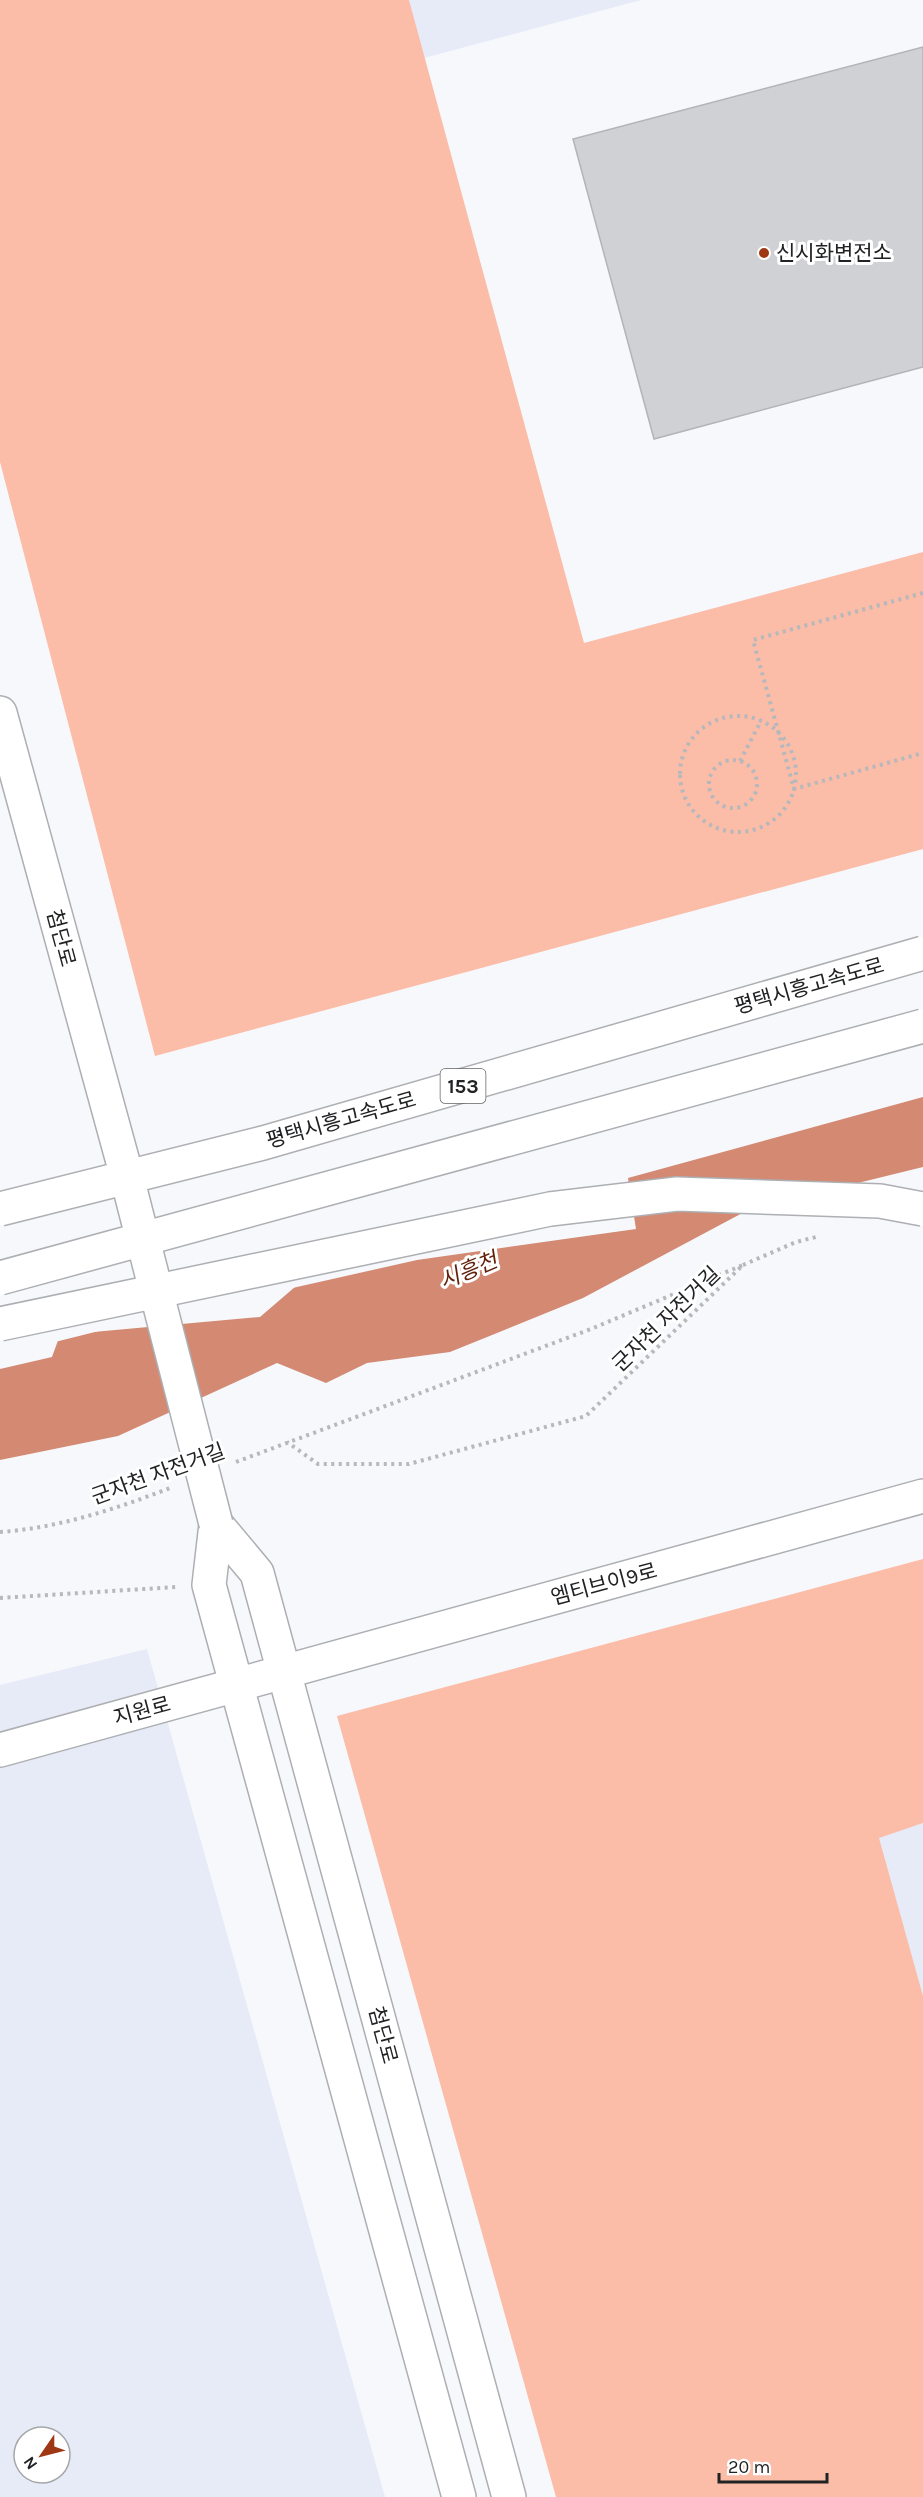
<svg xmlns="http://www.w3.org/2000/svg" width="923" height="2497" font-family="Karla,'Noto Sans KR',sans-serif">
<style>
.built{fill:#e6ebf7;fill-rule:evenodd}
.green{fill:#fbbca8}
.water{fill:#d38972}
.pier{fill:#f6f8fc}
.building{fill:#cfd1d5;stroke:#b3b4b9;stroke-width:1.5}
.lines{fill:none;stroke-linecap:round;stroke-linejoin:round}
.minor-casing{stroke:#adafb3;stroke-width:36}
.major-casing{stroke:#adafb3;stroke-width:36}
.path{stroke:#b6b8bb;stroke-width:4;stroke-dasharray:3 4.5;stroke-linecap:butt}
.minor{stroke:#fff;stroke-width:33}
.major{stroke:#fff;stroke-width:33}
.major-bridge-casing{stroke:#adafb3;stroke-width:36;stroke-linecap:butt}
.highway-bridge-casing{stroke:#adafb3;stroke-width:36;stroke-linecap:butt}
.major-bridge{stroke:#fff;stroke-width:33}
.highway-bridge{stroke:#fff;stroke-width:33}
.poi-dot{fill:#9e3713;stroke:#fff;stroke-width:2}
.labels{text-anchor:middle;stroke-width:6;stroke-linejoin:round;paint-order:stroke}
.shield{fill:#fff;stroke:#646466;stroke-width:1.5}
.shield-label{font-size:20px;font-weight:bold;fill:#212224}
.poi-label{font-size:21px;fill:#212224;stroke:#fff;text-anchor:start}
.street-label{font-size:21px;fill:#212224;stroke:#fff}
.water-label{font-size:22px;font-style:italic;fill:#611f08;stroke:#fff}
</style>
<rect width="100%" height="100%" fill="#f6f8fc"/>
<path class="built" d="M409,0H641L424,58Z
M147,1649L385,2497H0V1685ZM24,2437H60V2473H24Z
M923,1823V1996L878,1837Z"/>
<path class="green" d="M0,0H409L584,643L923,552V849L155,1056L0,462Z
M923,1559V1823L879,1838L923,1996V2497H556L337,1716Z"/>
<path class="water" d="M923,1026V1167L748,1210L583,1298L450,1352L367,1363L326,1383L277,1363L118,1436L0,1460V1369L52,1357L60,1335L260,1317L324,1262L424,1245Z"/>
<path class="pier" d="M923,1023V1097L628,1178L636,1229L417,1260L288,1289L323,1259L423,1242L650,1101Z
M121,1326L103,1330L55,1342L60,1332Z"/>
<path class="building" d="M923,47V367L654,439L573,139Z"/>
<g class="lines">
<g class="minor-casing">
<path id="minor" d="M0,1750L923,1496"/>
</g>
<g class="major-casing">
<path id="major" d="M0,713L123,1162
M216,1524L257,1573L509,2497
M216,1524L209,1585L459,2497"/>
</g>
<path class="path" d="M923,593L753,640L794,789L923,753
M680 774a58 58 0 1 1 116 0a58 58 0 1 1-116 0Z
M709 784a24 24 0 1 1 48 0a24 24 0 1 1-48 0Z
M740,761L761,721
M743,1265L796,1242L820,1236
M236,1462L591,1329L743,1265L586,1416L409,1464H318L287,1442
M0,1532C58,1528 116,1509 170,1488
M0,1598L176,1587"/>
<use href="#minor" class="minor"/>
<use href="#major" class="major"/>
<g class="major-bridge-casing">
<path id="major-bridge" d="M123,1162L216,1524"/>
</g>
<g class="highway-bridge-casing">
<path id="highway-bridge" d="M0,1209L263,1143L923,953
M0,1278L923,1026
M0,1324L550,1209L677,1194L880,1201L923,1209"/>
</g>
<use href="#major-bridge" class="major-bridge"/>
<use href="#highway-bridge" class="highway-bridge"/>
</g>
<circle class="poi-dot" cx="764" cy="253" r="6"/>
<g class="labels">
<rect class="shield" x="440.5" y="1069" width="45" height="34" rx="4.5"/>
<g class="shield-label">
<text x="463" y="1093">153</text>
</g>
<g class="poi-label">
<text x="776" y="260">신시화변전소</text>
</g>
<g class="street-label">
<text transform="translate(61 938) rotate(75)" y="7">첨단로</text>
<text transform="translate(809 986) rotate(-16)" y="7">평택시흥고속도로</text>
<text transform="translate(341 1120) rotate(-16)" y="7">평택시흥고속도로</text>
<text transform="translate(666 1319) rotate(-44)" y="7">군자천 자전거길</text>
<text transform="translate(158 1474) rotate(-20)" y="7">군자천 자전거길</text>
<text transform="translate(604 1584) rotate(-15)" y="7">엠티브이9로</text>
<text transform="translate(142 1711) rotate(-15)" y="7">지원로</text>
<text transform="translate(383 2035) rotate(75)" y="7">첨단로</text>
</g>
<g class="water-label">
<text transform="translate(468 1270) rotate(-23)" y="8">시흥천</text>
</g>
</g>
<g transform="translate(42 2455) rotate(235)"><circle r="28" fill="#ffffff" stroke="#a6a7a7" stroke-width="1.5"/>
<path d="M0-4.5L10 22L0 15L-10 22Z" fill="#9e3713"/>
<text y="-9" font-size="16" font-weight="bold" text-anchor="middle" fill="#212224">N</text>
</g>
<path d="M719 2473v9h108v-9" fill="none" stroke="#212224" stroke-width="3"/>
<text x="728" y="2473" font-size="18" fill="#212224" stroke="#ffffff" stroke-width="4.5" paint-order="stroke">20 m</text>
</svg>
